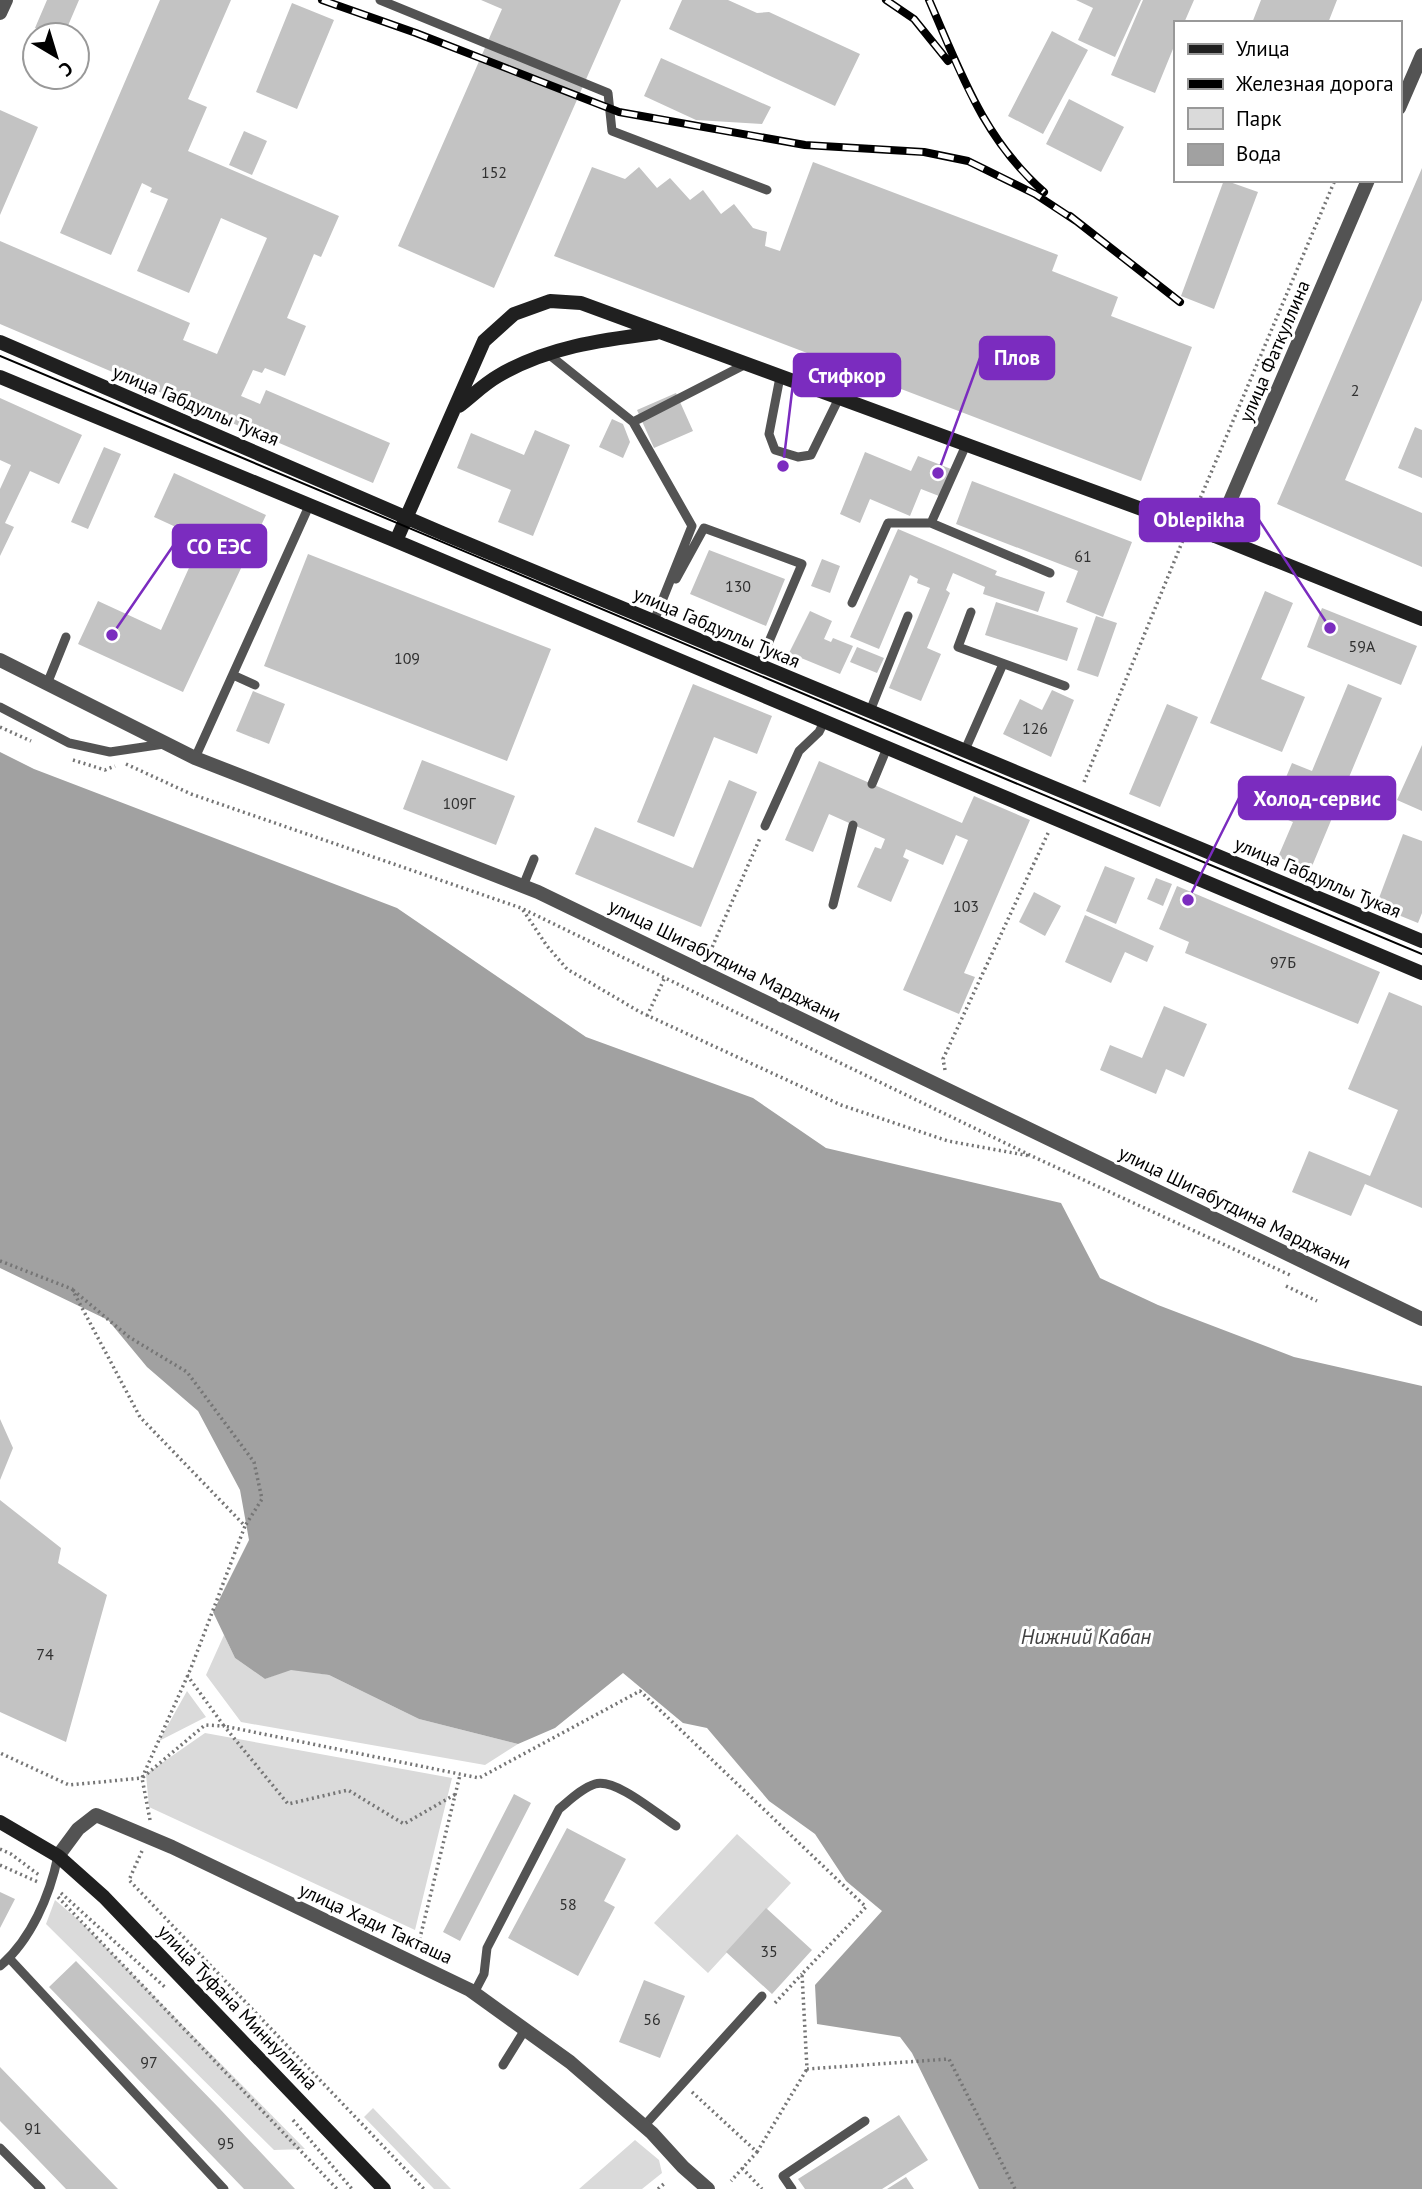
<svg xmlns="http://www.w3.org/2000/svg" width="1422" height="2189" font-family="'PT Sans',sans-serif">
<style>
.green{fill:#dadada}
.water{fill:#a1a1a1}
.building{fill:#c3c3c3}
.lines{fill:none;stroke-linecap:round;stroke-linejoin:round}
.path{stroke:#757575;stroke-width:3.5;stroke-dasharray:2 3.5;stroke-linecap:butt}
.lane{stroke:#535353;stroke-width:9}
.street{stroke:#535353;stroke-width:14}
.secondary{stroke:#202020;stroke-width:14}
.tram{stroke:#000;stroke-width:2}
.rail-casing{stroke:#000;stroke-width:8}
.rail{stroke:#fff;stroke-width:5;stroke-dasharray:16;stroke-linecap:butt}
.labels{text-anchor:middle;stroke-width:6;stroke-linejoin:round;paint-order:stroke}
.number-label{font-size:16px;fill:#313131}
.street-label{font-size:19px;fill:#000;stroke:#fff}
.water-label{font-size:21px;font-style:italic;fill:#424242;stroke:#fff}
.leader{fill:none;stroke:#7b2cbf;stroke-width:2.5}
.callout-dot{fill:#7b2cbf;stroke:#fff;stroke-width:2.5}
.callout{fill:#7b2cbf;stroke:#7b2cbf;stroke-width:2.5}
.callout-label{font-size:21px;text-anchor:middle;font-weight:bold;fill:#fff}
</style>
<rect width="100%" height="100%" fill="#fff"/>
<path class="green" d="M224,1635L235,1658L265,1679L291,1669L329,1675L419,1719L518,1744L485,1765L241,1722L206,1675Z
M187,1691L206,1717L159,1741Z
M205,1733L452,1778L415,1930L149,1807L146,1774Z
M737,1834L791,1883L708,1973L654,1923Z
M55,1900L81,1922L305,2149L274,2150L46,1924Z
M373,2108L451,2189H434L364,2117Z
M635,2140L659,2160L662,2173L642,2189H579Z"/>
<path class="water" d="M0,752L34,769L397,908L586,1037L753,1098L826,1148L1061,1203L1100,1278L1158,1305L1294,1357L1422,1386V2189H979L912,2053L900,2037L817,2024L815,1985L882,1911L846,1881L815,1834L769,1801L707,1728L683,1723L623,1673L555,1728L518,1744L419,1719L329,1675L291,1670L265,1679L235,1658L213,1612L249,1540L240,1490L198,1411L147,1367L108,1320L0,1268Z"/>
<path class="building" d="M47,0H79L64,35H51L35,28Z
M160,0H231L188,99L207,107L188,151L339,216L321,257L314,254L287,318L306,326L285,376L265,368L262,373L253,370L241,396L260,404L266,390L390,443L373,483L0,324V241L190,323L183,340L217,354L267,238L221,218L189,293L137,271L168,199L150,192L152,188L142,183L111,255L60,233Z
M481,0H621L494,288L398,246L502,9Z
M682,0H728L757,13L769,12L860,54L835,106L669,29Z
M1076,0H1141L1115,57L1078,40L1093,8Z
M1143,0H1194L1184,23H1175V44L1155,93L1111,75Z
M1261,0H1337L1328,23H1252Z
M292,3L334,20L297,109L256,92Z
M1052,31L1088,50L1043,134L1008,116Z
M661,58L771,107L762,124L696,120L644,96Z
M1069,99L1124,127L1101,172L1046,144Z
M0,110L38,127L0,215Z
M244,131L267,141L252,175L229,165Z
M813,162L1058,255L1052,271L1118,297L1111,316L1192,347L1141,481L554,256L592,167L625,179L639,167L657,188L670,178L690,200L703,190L721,214L734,204L753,228L767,232L765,246L780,251Z
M1422,168V300L1345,480L1422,513V567L1277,504Z
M1224,180L1258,192L1214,309L1181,296Z
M676,393L693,431L654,448L637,410Z
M0,398L82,435L59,484L30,471L5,523L14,527L0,556V489L11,465L0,460Z
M612,419L623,424L630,442L623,458L599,447Z
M1415,427L1422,430V478L1398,468Z
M535,430L570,445L533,536L498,522L511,490L457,468L471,433L524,455Z
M104,447L121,454L88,529L71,522Z
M865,452L911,471L918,456L951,469L939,496L921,489L910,516L870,499L860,523L840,514Z
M174,473L266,515L183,692L78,644L98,601L161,630L202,539L154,517Z
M972,481L1132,542L1103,617L1066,602L1078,571L956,524Z
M898,529L997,571L995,575L1045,592L1038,612L983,594L985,587L953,573L946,590L950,593L927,648L941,654L921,701L889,688L930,588L917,583L918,579L910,575L879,649L850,637Z
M709,550L785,579L766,626L690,594Z
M308,554L551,649L507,761L264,666Z
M822,559L840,566L830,593L811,586Z
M1265,591L1293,603L1261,679L1305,697L1282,752L1210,723Z
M996,602L1078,628L1067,661L985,635Z
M1322,608L1417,646L1401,685L1307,647Z
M810,611L832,621L824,639L831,642L833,638L853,646L840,674L789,653Z
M1096,616L1117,623L1098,677L1077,670Z
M857,647L884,658L877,673L850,662Z
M693,684L772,716L757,754L714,737L674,837L637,822Z
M1348,684L1382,698L1310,871L1278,857L1293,822L1271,813L1292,763L1312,771Z
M1052,690L1074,700L1051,757L1003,734L1020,699L1042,710Z
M253,691L285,704L269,744L236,731Z
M1167,704L1198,717L1160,807L1129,794Z
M1422,745V811L1397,800Z
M422,760L515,796L496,845L403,809Z
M819,761L962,823L974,796L1030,820L964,973L975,977L959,1014L903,990L968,840L956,835L943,865L906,849L903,857L909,860L891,902L857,887L875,847L881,849L885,839L829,814L813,852L785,840Z
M729,780L757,792L701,927L575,874L595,827L693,868Z
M1403,834L1422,841V913L1418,923L1376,906Z
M1105,866L1135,878L1116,924L1086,911Z
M1156,878L1172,884L1163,906L1147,899Z
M1177,886L1380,972L1358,1024L1185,953L1189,942L1159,929Z
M1034,892L1061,906L1045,936L1019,922Z
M1085,915L1154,946L1147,962L1125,952L1111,983L1065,962Z
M1389,992L1422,1006V1208L1365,1184L1351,1216L1292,1192L1309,1151L1370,1176L1398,1110L1348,1089Z
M1164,1006L1207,1024L1184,1077L1166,1069L1156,1094L1100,1070L1110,1045L1142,1058Z
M0,1419L13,1448L0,1480Z
M0,1500L61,1548L58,1563L107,1595L66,1742L0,1712Z
M514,1794L531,1803L460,1941L443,1932Z
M567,1828L626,1859L604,1901L615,1907L578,1976L508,1938Z
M0,1892L15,1899L0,1928Z
M766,1908L812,1950L772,1994L726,1952Z
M76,1961L220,2109L295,2189H244L49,1987Z
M644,1980L685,1996L660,2058L619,2042Z
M0,2067L118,2189H66L14,2135L0,2121Z
M899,2115L928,2160L882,2189H805L798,2179Z
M906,2177L914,2189H887Z"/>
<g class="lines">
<path class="path" d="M1194,513L1335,180
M0,727L31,741
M73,760L105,770L115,766
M126,764L191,794L521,908L1036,1158L1290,1275
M1084,782L1183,540
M523,910L547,946L567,969L640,1012L841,1105L948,1141L1030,1156
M661,931L711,951
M710,952L760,838
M647,1016L665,977
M945,1070L943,1059L1049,831
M0,1261L72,1289L140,1417L245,1526L191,1668L142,1778L69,1785L0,1753
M1286,1286L1317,1301
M73,1290L129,1337L187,1372L254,1462L262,1499L245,1526
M187,1675L224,1726L479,1778L640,1691L866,1907L802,1974L807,2069L949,2059L1015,2189
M150,1820L142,1778L205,1725L224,1726L288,1804L348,1790L404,1824L456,1794
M0,1849L11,1854L39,1875
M142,1851L129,1880L424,2189
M0,1865L38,1882
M61,1893L167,1989
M58,1897L337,2189
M417,1950L460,1775
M775,2003L802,1974
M692,2092L757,2152L731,2181
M293,2120L352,2189
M757,2152L807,2069
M742,2168L762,2189
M658,2189L666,2182"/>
<path class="lane" d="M380,0L608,93L612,131L767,190
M547,353L633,422L692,526L654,621
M780,377L769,434L775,450L798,457L811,455L839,398
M633,422L746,364
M931,523L1050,573
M676,579L704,528L802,564L759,665
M852,603L888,523H931L966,445
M971,612L958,647L1065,686
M233,675L255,685
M47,684L66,637
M0,707L69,743L110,752L164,744
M870,711L908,616
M965,750L1003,664
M195,758L309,506
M872,784L887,748
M765,826L799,751L819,732L824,722
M523,886L534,859
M833,905L853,825
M9,1958L224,2189
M0,1966C31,1940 50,1895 58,1856
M474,1993L484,1974L487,1948L559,1809C570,1800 582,1788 595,1784C616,1778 657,1814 676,1826
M503,2065L526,2028
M644,2126L762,1996
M0,2148L41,2189
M792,2189L783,2176L865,2121"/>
<path class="street" d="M0,13L6,0
M1399,108L1422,55
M1215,536L1368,180
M0,660L195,758L538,892L1422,1319
M58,1856L78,1829L96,1815L172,1847L470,1990L570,2062L652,2133L683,2167L708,2189"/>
<path class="secondary" d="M0,342L442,533L1422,941
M0,377L396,541L1422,973
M459,406C472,396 484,384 498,376C547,347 601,340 656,333
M396,541L484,341L514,314L550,301L581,303L1215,536L1422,619
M0,1822L58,1856L104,1897L384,2189"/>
<path class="tram" d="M0,356L1422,954"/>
<g class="rail-casing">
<path id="rail" d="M322,0L416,33L619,112L805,145L924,152L968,161L1035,194L1076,221
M886,0L914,19L948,61
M929,0C961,73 983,138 1044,192
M1070,216L1180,302"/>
</g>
<use href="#rail" class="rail"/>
</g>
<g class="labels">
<g class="number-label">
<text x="494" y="178">152</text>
<text x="1355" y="396">2</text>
<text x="1083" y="562">61</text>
<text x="738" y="592">130</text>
<text x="1362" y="652">59А</text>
<text x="407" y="664">109</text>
<text x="1035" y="734">126</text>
<text x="459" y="809">109Г</text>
<text x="966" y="912">103</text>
<text x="1283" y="968">97Б</text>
<text x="45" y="1660">74</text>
<text x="568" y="1910">58</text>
<text x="769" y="1957">35</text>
<text x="652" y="2025">56</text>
<text x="149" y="2068">97</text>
<text x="33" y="2134">91</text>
<text x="226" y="2149">95</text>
</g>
<g class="street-label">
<text transform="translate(1274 351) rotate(-67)" y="7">улица Фаткуллина</text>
<text transform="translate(196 405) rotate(23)" y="7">улица Габдуллы Тукая</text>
<text transform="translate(717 627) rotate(23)" y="7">улица Габдуллы Тукая</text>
<text transform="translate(1318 877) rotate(23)" y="7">улица Габдуллы Тукая</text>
<text transform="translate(725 960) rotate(26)" y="7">улица Шигабутдина Марджани</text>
<text transform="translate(1235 1207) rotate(26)" y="7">улица Шигабутдина Марджани</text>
<text transform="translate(376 1923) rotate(25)" y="7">улица Хади Такташа</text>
<text transform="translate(238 2007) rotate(46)" y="7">улица Туфана Миннуллина</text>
</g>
<g class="water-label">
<text x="1086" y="1644">Нижний Кабан</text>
</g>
</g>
<path class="leader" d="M938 473L980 358M783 466L794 375M1330 628L1259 520M112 635L173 546M1188 900L1239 798"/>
<g class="callout-dot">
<circle cx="938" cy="473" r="7"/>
<circle cx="783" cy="466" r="7"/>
<circle cx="1330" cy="628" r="7"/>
<circle cx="112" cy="635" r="7"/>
<circle cx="1188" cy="900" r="7"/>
</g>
<g class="callout">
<rect x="980" y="337" width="74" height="42" rx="7"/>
<rect x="794" y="354" width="106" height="42" rx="7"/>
<rect x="1140" y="499" width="119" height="42" rx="7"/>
<rect x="173" y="525" width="93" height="42" rx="7"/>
<rect x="1239" y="777" width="156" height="42" rx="7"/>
</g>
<g class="callout-label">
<text x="1017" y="365">Плов</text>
<text x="847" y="383">Стифкор</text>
<text x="1199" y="527">Oblepikha</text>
<text x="219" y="554">СО ЕЭС</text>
<text x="1317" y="806">Холод-сервис</text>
</g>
<rect x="1174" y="21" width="228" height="161" fill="#ffffff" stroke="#999999" stroke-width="2"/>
<rect x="1188" y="44" width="35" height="10" fill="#202020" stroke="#999999" stroke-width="2"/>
<text x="1236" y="56" font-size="21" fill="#000000">Улица</text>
<rect x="1188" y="79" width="35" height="10" fill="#000000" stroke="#999999" stroke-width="2"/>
<text x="1236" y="91" font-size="21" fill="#000000">Железная дорога</text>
<rect x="1188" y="108" width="35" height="21" fill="#dadada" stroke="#999999" stroke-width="2"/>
<text x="1236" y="126" font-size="21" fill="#000000">Парк</text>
<rect x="1188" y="144" width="35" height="21" fill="#a1a1a1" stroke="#999999" stroke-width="2"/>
<text x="1236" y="161" font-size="21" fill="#000000">Вода</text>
<g transform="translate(56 56) rotate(142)"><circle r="33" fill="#ffffff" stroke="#999999" stroke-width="2"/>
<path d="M0-5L12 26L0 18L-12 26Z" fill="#000000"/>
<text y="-10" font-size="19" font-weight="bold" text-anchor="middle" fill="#000000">С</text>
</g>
</svg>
